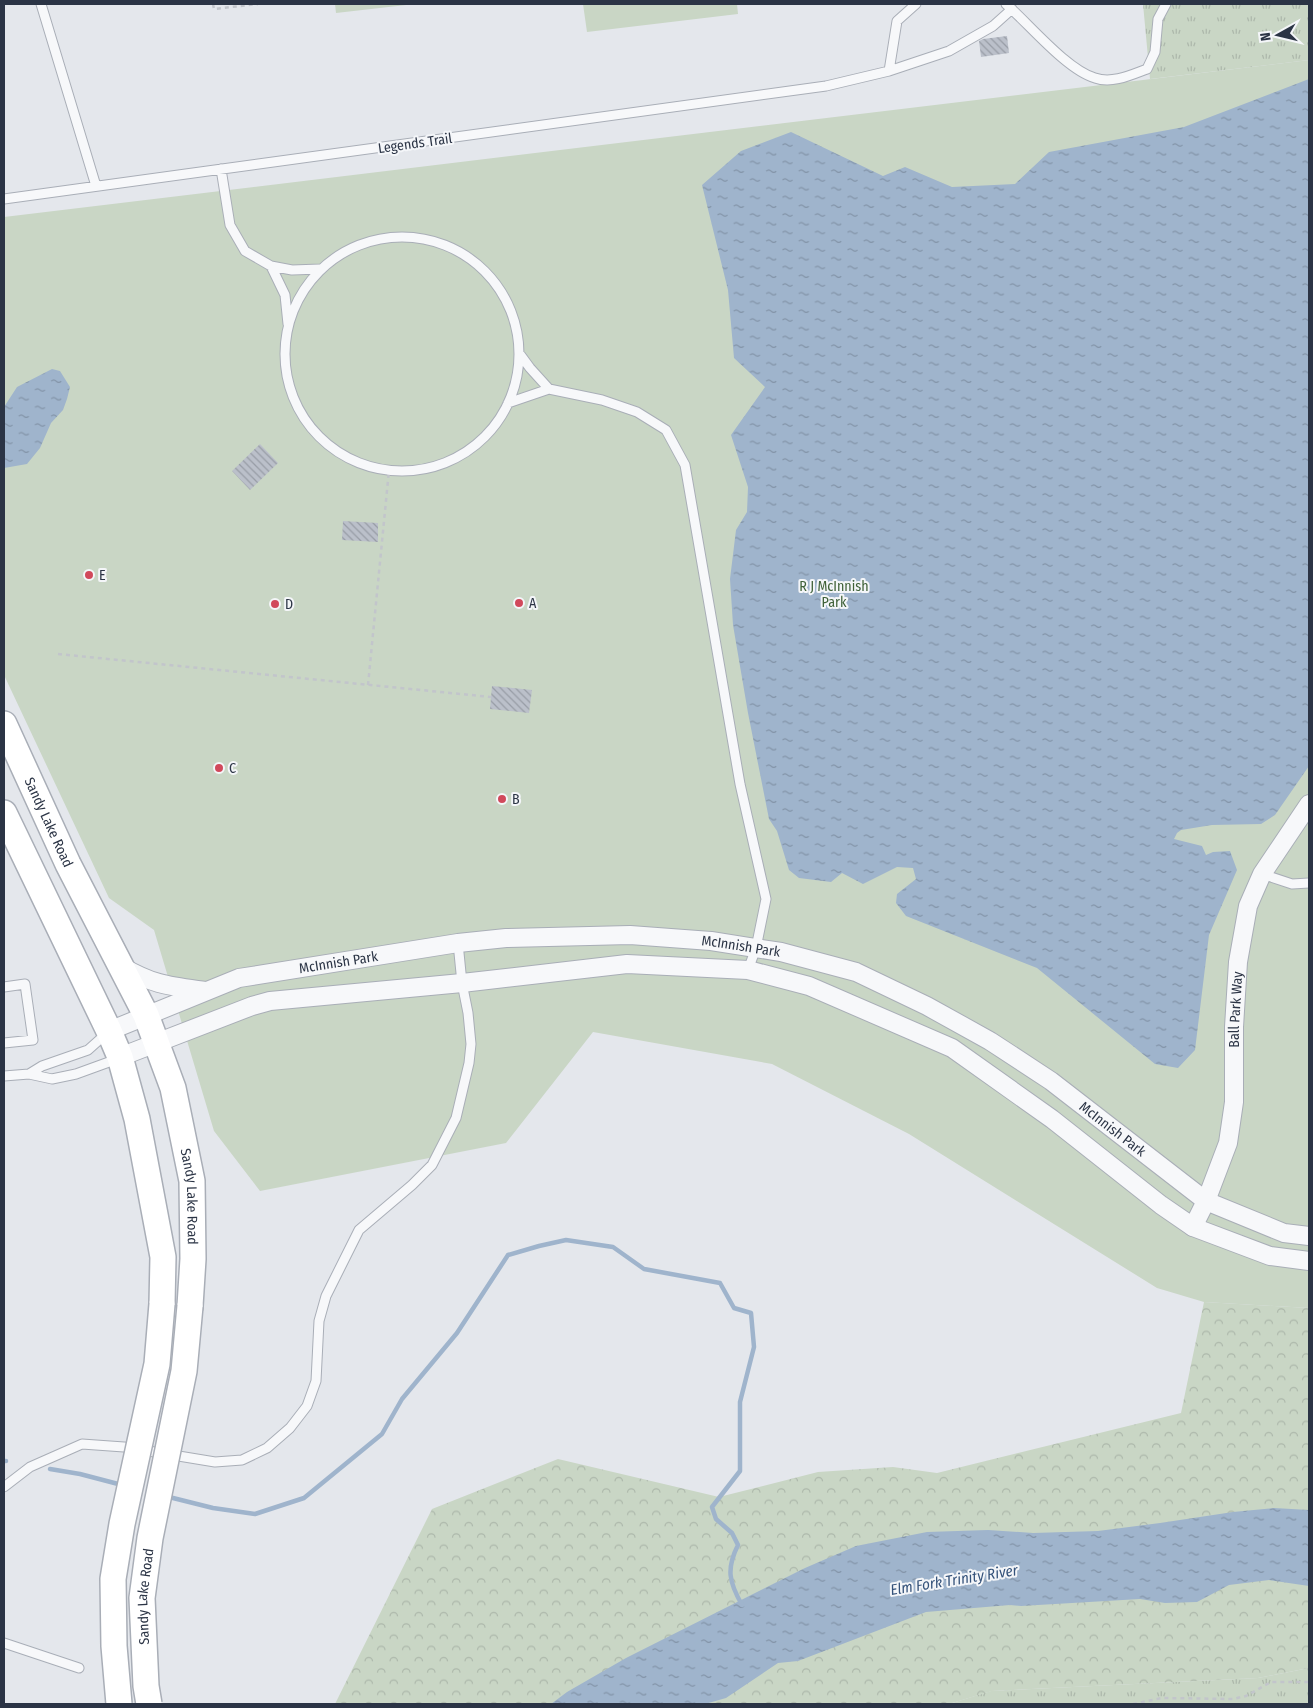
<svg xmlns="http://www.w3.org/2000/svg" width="1313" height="1708" font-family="'Fira Sans Condensed',sans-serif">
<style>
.grass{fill:url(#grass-tufts)}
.forest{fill:url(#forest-crowns)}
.green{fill:#c9d6c5}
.water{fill:url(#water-ripples)}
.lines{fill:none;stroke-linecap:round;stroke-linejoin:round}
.stream{stroke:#9fb4cc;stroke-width:4.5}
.building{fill:url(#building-back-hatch)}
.service-casing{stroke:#a9aeb7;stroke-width:11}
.minor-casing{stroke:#a9aeb7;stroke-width:20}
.secondary-casing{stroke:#a9aeb7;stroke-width:28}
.path{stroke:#c2c5cb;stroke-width:2.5;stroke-dasharray:4 4;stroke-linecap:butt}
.service{stroke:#f7f8fa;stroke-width:9}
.minor{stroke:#f7f8fa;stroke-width:18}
.secondary{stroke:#fff;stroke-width:25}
.secondary-bridge-casing{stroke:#a9aeb7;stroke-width:28;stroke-linecap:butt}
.secondary-bridge{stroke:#fff;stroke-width:25}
.poi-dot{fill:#d1495b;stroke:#f4f6f9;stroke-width:2}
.labels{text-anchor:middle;stroke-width:4;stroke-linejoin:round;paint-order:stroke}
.street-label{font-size:14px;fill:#2b3445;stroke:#f4f6f9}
.poi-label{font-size:14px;fill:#2b3445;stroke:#f4f6f9;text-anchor:start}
.park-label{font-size:14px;fill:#3f6138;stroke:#f4f6f9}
.water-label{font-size:15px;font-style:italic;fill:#34527a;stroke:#f4f6f9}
</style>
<defs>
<pattern id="grass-tufts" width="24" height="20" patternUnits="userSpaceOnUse" patternTransform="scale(1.25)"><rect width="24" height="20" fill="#c9d6c5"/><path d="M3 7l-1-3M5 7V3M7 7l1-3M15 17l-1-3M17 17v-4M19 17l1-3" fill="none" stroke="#adb8ab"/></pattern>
<pattern id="forest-crowns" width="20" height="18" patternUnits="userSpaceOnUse" patternTransform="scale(1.25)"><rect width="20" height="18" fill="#c9d6c5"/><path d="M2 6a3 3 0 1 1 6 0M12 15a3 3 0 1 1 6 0" fill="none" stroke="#adb8ab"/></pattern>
<pattern id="water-ripples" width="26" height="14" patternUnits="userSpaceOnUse" patternTransform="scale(1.25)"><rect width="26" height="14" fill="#9fb4cc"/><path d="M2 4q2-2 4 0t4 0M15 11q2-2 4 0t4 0" fill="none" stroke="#8293a7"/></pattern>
<pattern id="building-back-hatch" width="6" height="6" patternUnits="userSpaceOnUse" patternTransform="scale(1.25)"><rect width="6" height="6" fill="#bbc0ca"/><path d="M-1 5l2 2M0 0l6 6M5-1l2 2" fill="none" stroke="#989da6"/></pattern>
</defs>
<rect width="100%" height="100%" fill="#e4e7ec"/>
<path class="grass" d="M1143,4H1309V60L1150,79Z
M1309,1668V1704H949L991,1691L1258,1678Z"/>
<path class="forest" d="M1204,1302L1309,1308V1668L1258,1678L992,1691L949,1704H335L432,1509L558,1459L719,1497L818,1472L893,1467L937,1473L1181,1413Z"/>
<path class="green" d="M335,4H415L336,13Z
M583,4H737L738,14L587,32Z
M1309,60V1308L1204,1302L1157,1288L909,1134L772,1064L593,1032L506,1143L260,1191L214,1131L154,930L109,898L4,675V217Z"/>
<path class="water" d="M1309,79V766L1275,815L1261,824L1212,825L1181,830L1177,833L1174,839L1202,846L1206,855L1213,852L1230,851L1237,870L1209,935L1195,1050L1178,1068L1155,1064L1037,968L906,916L896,903L897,894L916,879L913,868L897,867L863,884L842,873L831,882L799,878L789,870L777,831L769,819L748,713L733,625L730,579L736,530L747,512L748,487L731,435L765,387L734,358L728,290L702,185L741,151L791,132L883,176L905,167L952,187L1015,184L1049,152L1184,127Z
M52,369L60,371L70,387L67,399L63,410L51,423L40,448L27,464L4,468V407L17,387Z
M1274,1508L1309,1510V1586L1269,1580L1229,1585L1197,1602L1165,1603L1140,1599L1021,1606L1010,1605L926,1612L798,1661L778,1663L726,1698L705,1704H551L567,1692L626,1658L805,1568L856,1546L927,1532L988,1530L1033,1533L1098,1531L1160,1523L1233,1512Z"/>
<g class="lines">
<path class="stream" d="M4,1461H6
M50,1469L80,1474L122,1485
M165,1496L213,1508L255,1514L304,1498L382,1434L402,1399L457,1333L508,1255L539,1246L566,1240L613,1247L644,1269L720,1283L734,1308L751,1313L754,1347L740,1402V1471L712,1507L716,1519L732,1533L738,1545C726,1569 729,1582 742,1605"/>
</g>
<path class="building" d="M1007,36L1009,53L981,57L979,41L983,39Z
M260,444L278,463L250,490L232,471Z
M343,521L378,523V542L342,540Z
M492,686L532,690L529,713L490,709Z"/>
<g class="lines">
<g class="service-casing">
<path id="service" d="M41,4L96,186
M1006,4C1029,24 1067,70 1095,78C1112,84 1131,75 1147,69L1155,52L1158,19L1166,4
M889,71L949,51L993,26L1012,9
M221,169L230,225L245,251L271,266L292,270L320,269
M4,199L826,86L889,71L897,21L916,4
M285 354a117 117 0 1 1 234 0a117 117 0 1 1-234 0Z
M271,266L285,295L288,324
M519,353L530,368L549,389
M508,403L549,389L602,400L637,412L666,430L685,465L740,784L766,899L756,948L748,970
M1262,874L1292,884L1309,883
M4,987L25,984L33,1040L4,1043
M29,1074L42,1066L88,1050L107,1033
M4,1076L29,1074L52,1079L76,1074L120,1058
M4,1487L30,1467L82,1444L124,1447L215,1462L242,1460L267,1448L290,1428L307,1406L316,1381L319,1321L326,1296L359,1230L412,1185L432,1165L456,1118L469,1063L471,1044L468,1013L462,983L458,943
M4,1643L79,1668"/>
</g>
<g class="minor-casing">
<g id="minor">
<path d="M121,966C153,985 169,986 205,991"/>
<path id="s1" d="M109,1031L239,978L458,943L506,938L630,935L711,941L781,952L856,972L927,1006L990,1041L1051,1081L1206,1201L1284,1233L1309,1236"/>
<path d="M120,1057L252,1006L270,1001L462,983L627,964L748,970L809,986L952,1048L1052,1119L1161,1205L1193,1227L1270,1256L1309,1261"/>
<path id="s2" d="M1193,1227L1206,1201L1228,1143L1234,1102V1027L1238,962L1248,906L1262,874L1309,804"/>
</g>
</g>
<g class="secondary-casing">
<g id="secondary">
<path id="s3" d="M4,724L68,864L146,1015L173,1088L192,1181L193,1259L190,1306"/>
<path d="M4,813L109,1031L120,1057L137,1119L163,1257L162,1304"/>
</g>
</g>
<path class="path" d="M213,4L214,9L258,4
M58,654L491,697
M368,685L389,470
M1133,1704L1162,1698L1233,1699L1246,1696L1271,1682H1309"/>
<use href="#service" class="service"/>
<use href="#minor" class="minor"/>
<use href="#secondary" class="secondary"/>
<g class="secondary-bridge-casing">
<g id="secondary-bridge">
<path d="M119,1704L114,1646L113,1579L122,1524L157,1364L162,1304"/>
<path id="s4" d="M149,1704L146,1686L142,1598L150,1538L184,1371L190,1306"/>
</g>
</g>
<use href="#secondary-bridge" class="secondary-bridge"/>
</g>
<g class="poi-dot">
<circle cx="89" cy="575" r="5"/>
<circle cx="519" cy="603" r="5"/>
<circle cx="275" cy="604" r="5"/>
<circle cx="219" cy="768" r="5"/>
<circle cx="502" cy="799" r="5"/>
</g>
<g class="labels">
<g class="street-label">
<text transform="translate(415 143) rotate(-8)" y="5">Legends Trail</text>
<text dy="5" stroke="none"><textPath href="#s3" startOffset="108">Sandy Lake Road</textPath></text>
<text dy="5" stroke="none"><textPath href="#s1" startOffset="646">McInnish Park</textPath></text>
<text dy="5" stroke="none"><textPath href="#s1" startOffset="241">McInnish Park</textPath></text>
<text dy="5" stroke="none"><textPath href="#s2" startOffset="225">Ball Park Way</textPath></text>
<text dy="5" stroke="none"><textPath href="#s1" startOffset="1066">McInnish Park</textPath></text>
<text dy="5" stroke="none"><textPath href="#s3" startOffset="512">Sandy Lake Road</textPath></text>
<text dy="5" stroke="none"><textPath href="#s4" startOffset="108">Sandy Lake Road</textPath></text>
</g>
<g class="poi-label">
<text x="99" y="580">E</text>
<text x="529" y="608">A</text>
<text x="285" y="609">D</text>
<text x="229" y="773">C</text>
<text x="512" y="804">B</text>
</g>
<g class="park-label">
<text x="834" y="591">R J McInnish<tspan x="834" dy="16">Park</tspan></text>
</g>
<g class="water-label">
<text transform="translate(954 1580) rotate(-9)" y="5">Elm Fork Trinity River</text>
</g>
</g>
<rect width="1313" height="1708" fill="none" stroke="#2b3445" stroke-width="10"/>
<g transform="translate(1278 35) rotate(262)" stroke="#f4f6f9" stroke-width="4" paint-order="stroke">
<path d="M0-4L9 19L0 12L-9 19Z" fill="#2b3445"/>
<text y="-8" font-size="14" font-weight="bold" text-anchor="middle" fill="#2b3445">N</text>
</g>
</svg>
